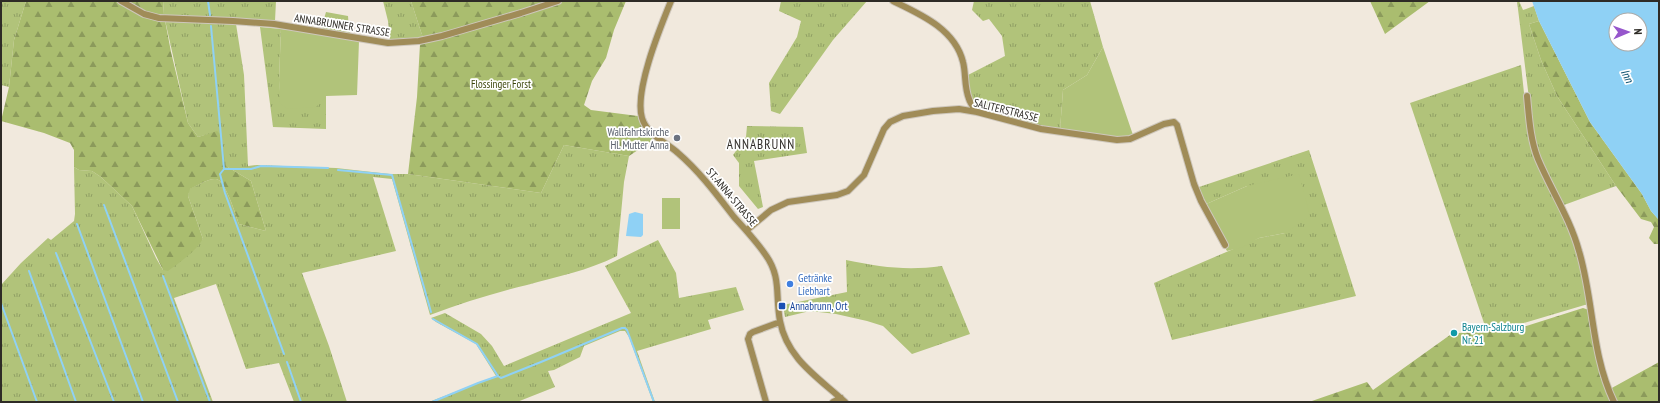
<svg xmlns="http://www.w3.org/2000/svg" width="1660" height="403" font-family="'PT Sans Narrow',sans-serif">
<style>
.grass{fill:url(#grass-tufts)}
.forest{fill:url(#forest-firs)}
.garden{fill:#b1c37a}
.water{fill:#8fd1f5;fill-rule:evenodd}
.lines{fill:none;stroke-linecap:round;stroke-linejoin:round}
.stream{stroke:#8fd1f5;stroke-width:2}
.minor-casing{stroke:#cec7bc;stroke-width:8}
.minor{stroke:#a08c58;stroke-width:6}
.worship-dot{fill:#6b7280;stroke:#fff;stroke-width:1.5}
.shop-dot{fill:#3f7fe0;stroke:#fff;stroke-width:1.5}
.transit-dot{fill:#1a4fb4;stroke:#fff;stroke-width:1.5}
.culture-dot{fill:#0f9aa8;stroke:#fff;stroke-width:1.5}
.labels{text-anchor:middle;stroke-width:3.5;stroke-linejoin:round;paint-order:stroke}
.street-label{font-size:11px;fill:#2e2b26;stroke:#fff}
.park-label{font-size:11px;fill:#3c470c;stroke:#fff}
.worship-label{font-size:11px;fill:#5b616d;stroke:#fff;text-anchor:end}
.shop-label{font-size:11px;fill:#366cbe;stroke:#fff;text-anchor:start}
.transit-label{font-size:11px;fill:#164399;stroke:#fff;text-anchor:start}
.culture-label{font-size:11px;fill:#0d838f;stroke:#fff;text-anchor:start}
.water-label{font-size:12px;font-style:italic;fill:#0f5371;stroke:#fff}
.quarter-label{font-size:13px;letter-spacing:1px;fill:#2e2b26;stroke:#fff}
</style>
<defs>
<pattern id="grass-tufts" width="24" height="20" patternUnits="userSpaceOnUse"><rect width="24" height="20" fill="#b1c37a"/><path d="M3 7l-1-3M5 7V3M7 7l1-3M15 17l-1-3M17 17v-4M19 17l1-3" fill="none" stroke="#909f64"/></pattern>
<pattern id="forest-firs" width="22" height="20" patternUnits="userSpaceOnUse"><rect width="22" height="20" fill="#aabd6f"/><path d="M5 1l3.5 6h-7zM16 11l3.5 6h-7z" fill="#8b9a5b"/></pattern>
</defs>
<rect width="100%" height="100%" fill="#f1e9dd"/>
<path class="grass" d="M1,1H26L14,40L9,87L1,85Z
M163,1H276L275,21L164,15Z
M383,1H411L423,38L390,40L388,21Z
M781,1H867L833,40L780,114L771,111L769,83L797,37L801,21L779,11Z
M974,1H1090L1103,47L1087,75L1063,90L1060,130C1043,127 984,117 975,104C970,96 969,85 968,75L1005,56L1002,36L989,19L983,21L972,10Z
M1517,1H1519L1523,10L1534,6L1539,21L1529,24L1541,60L1557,96L1616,186L1564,205L1538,152L1533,131Z
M165,20L236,24L244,75L248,166L257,165L336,168L390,174H408L541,193L564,145L629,156L624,182L617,256C587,271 559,276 527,285C494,293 462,303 430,315L392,179L373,177L396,251L302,273L329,346L347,402H294L279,363L246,369L216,284L174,298L213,402H1V285L21,263L48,238L51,240L74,221L75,214L74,167L79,170L92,171L101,177L132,206L156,258L163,270L203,239L188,196L189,189C197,186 208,178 216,179C225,179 236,216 239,224L266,231L251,181L226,166L216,132L198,137L188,123Z
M260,27L281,29L279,80L281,103L326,96V129L273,127Z
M1521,65L1528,130L1579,255L1588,304L1507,328L1487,332L1410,103Z
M747,126L803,127L807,153L754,161L763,207L758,209L739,186V163L733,155L746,137Z
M1309,150L1356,296L1172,340L1154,283L1259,238L1285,233L1247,186L1204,205L1196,188Z
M658,240L676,273L679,298L736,287L744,310L708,320L711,329L637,351L655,402H653L629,337L625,331H620L584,346L580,357L554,370L548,371L555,387L517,402H429L496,376L476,344L436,322L431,318L445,313L481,334L492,346L504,366L631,313L605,266Z
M846,260C881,267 906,271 942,266L970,334L912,354L883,326L867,321L836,314L810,311L785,317L783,305L847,292Z"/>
<path class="forest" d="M26,1H163L164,15L171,52L188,123L198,137L217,131L221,135L226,166L251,181L266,231L239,224C236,216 225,179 216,179C208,178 197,186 190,189L188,196L203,239C194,253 180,262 168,271L163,270L132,206L101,177L92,171L79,170L74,167V150L70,143L44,133L1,121L9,87L14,40Z
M411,1H626L614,30L606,58L592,81L584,105L591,110L638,116L653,140L629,156L564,145L541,193L408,174L417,97L420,44L423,38Z
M1370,1H1430L1385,34Z
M1539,21L1590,122L1642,194L1651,211L1659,220V244H1654L1649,238L1654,227L1651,222L1641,219L1616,186L1557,96L1541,60L1529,24Z
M1583,308L1589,310L1600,376L1612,402H1309L1367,382L1373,390L1450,335L1459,333L1487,332L1507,328L1511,331Z
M1659,362V402H1616L1610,389Z"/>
<path class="garden" d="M326,12L348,16C349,26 347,38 359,41L357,95L326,96L316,107L287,109L280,103L279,80L281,29L317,33L321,29Z
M1103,47L1133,135L1121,138L1060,130L1063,90L1087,75Z
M1299,174L1310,216L1285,233L1259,238L1243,247L1227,251L1207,216L1204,205L1247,186Z
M662,198H680V229H662Z"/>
<path class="water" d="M1532,1H1659V220L1651,211L1642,194L1590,122L1539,21ZM1616,20H1640V44H1616Z
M635,212L643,214V235L641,237L626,236L629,214Z"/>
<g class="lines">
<path class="stream" d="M208,1L210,15
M211,26L224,169L220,174L225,193L284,354
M224,169H251L261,166L328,168
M338,170L392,175L431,312
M104,205L178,402
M77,224L143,402
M56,253L114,402
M29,271L76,402
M163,276L210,402
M1,303L37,402
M433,319L477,344L498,376
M287,362L301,402
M432,402L478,383L498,376L501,378L541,362L622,328H625L627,330L654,402"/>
<g class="minor-casing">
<path id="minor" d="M121,1L144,14L159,18L233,21L274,24L388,43L419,41L442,36L521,13L558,1
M671,1C660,28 634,91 642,118C647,135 666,142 678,153C700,172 717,195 734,217C745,229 756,241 765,254C782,277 775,296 780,321C787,359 819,378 845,402
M893,1C920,14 955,29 963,62C966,73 964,87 969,99C970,103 974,108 977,112
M1527,96C1529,117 1530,139 1538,159C1551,190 1570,218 1579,251C1594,301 1591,354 1614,402
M747,230L771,210L788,202L837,195L848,191L864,175L884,129L890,122L903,116L933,111L959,109L977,112L1041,129L1117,140L1130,139L1164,124L1174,122L1177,125L1194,184L1201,201L1225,245
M766,402L748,339L750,334L753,332L780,322
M833,402L841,398"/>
</g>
<use href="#minor" class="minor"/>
</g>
<circle class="worship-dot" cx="677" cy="138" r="4"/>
<circle class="shop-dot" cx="790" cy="284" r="4"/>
<rect class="transit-dot" x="778" y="302" width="8" height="8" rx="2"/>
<circle class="culture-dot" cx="1454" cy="333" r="4"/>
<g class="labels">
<g class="street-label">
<text transform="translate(342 25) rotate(9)" y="4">ANNABRUNNER STRASSE</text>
<text transform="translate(1006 110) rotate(14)" y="4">SALITERSTRASSE</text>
<text transform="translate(732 197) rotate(50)" y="4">ST.-ANNA-STRASSE</text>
</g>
<g class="park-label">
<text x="501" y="88">Flossinger Forst</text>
</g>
<g class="worship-label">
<text x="669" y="136">Wallfahrtskirche<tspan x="669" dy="13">Hl. Mutter Anna</tspan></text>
</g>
<g class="shop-label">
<text x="798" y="282">Getränke<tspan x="798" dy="13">Liebhart</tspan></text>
</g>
<g class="transit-label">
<text x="790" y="310">Annabrunn, Ort</text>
</g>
<g class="culture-label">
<text x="1462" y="331">Bayern-Salzburg<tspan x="1462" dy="13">Nr. 21</tspan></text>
</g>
<g class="water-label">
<text transform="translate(1627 76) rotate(63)" y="4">Inn</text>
</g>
<g class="quarter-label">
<text x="761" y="149">ANNABRUNN</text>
</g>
</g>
<rect width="1660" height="403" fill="none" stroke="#2e2b26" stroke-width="4"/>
<g transform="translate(1628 32) rotate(88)"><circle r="19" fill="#ffffff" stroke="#abaaa8"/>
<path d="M0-3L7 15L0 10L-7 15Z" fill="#9656cc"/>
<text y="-6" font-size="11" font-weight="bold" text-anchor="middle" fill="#2e2b26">N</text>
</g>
</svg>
